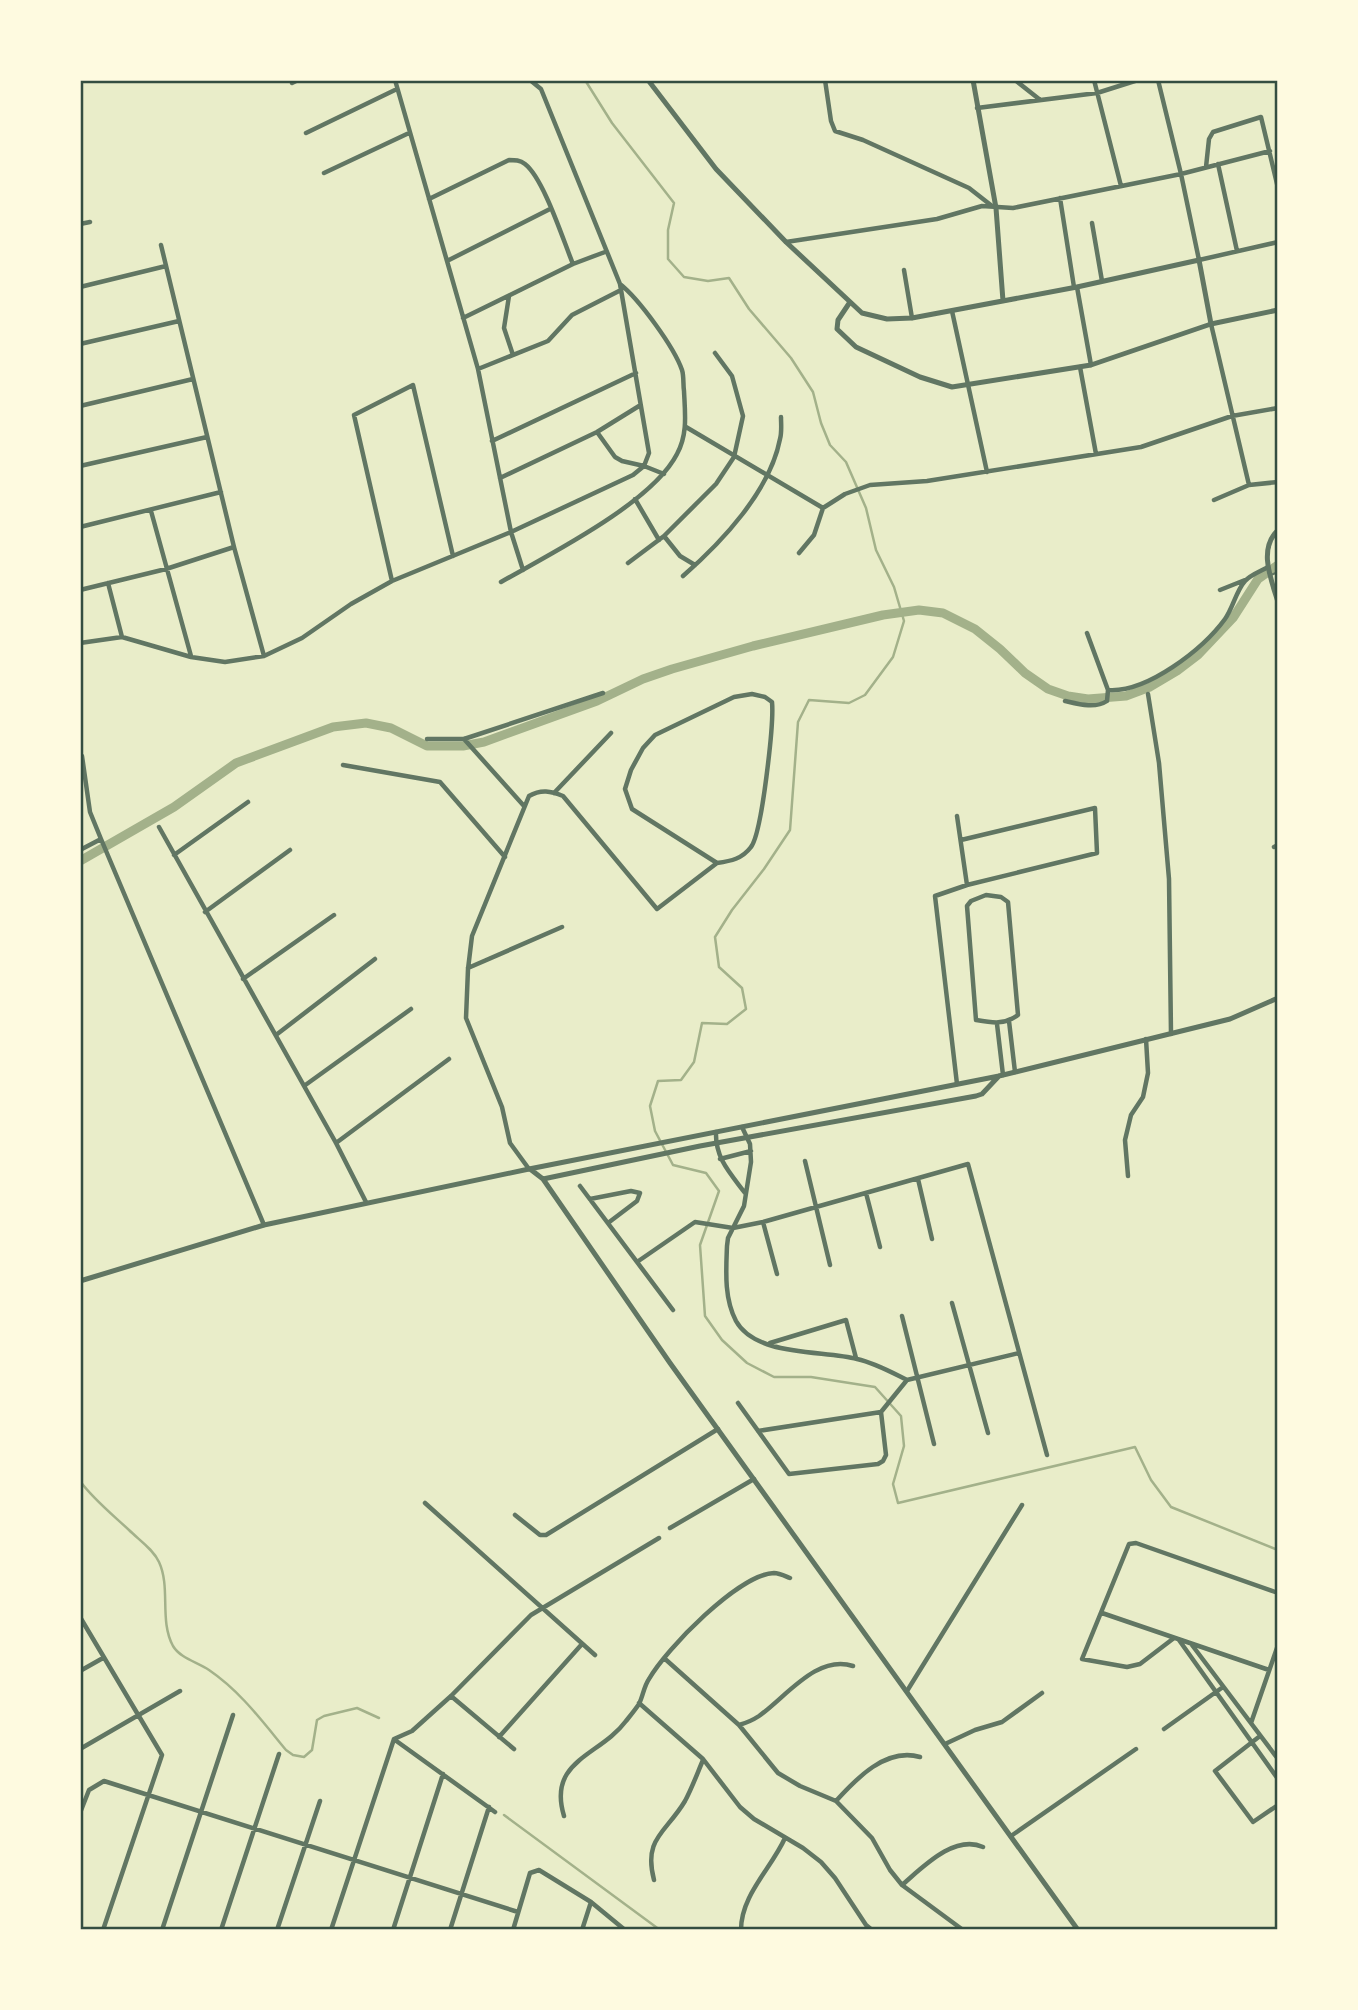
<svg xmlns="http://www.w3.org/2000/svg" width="1358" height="2010" font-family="'PT Sans',sans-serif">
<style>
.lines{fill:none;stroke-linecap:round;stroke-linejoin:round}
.stream{stroke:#a3b18a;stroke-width:2.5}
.canal{stroke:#a3b18a;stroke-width:9}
.service{stroke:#617663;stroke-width:2}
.minor{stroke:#617663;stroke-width:4.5}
.tertiary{stroke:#617663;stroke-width:5}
.neatline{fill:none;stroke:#344e41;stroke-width:2.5}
</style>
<rect width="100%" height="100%" fill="#e9edc9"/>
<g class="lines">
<path class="stream" d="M585,80L612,123L674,203L668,230V259L684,277L708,281L729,278L749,309L791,358L813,392L821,423L830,445L846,462L866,508L876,550L894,587L904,621L893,657L865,695L849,703L809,700L798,722L790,830L764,869L732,910L715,937L719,967L742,988L746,1009L727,1024L702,1023L694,1062L681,1080L658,1081L650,1106L655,1131L673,1165L706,1173L719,1191L700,1245L705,1316L722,1340L747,1363L774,1377H811L875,1387L901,1416L904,1446L893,1484L898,1503L1135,1447L1151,1480L1171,1507L1278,1550
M80,1481C93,1499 113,1515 129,1530C139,1540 153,1549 159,1562C171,1588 159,1620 173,1646C180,1658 197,1662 209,1670C240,1691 262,1721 286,1750L293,1755L304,1757L312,1750L317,1720L324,1716L357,1708L379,1718
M504,1815L660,1930"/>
<path class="canal" d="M80,861L174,807L236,763L333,727L366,723L391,728L427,746H463L484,742L597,701L643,679L672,669L753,646L883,615L919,610L943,613L975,629L1000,649L1025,673L1048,689L1068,696L1088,699L1126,696L1150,687L1177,671L1198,655L1233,618L1258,579L1278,565"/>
<path class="service" d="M1271,575L1278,572"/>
<path class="minor" d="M395,80L478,369L511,532L523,570
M825,80L831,121L835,131L863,140L969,188L992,206
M1015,80L1039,99
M1094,80L1121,186
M1158,80L1181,174L1199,260L1278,242
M292,83L298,80
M977,108L1097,93L1138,80
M306,133L397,89
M1218,164L1237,251
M1206,167L1209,139L1213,132L1261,117L1278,188
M324,173L409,133
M1060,198L1074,287
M429,199L509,160C515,160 520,160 525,164C544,179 563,240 573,264
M1092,223L1102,281
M80,224L90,222
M786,242L937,219L982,206L1013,208L1181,174L1270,151
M161,245L234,547L264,656
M447,261L550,209
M904,270L912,318
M80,287L166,266
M1077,287L1091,365
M509,296L504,328L513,355
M952,311L987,472
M463,318L573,264L605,252
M1211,324L1249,485
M80,344L179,321
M1080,367L1096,454
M478,369L548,341L572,315L619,291
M80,406L193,379
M686,427L823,508
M597,432L615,457L622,461L644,466L664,474
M492,441L636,373
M80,466L207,437
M500,478L597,432L639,406
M635,499L659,540
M1214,500L1249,485L1278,482
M823,508L845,494L870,485L927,481L1141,447L1232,416L1278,408
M151,511L191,656
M80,527L221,492
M664,536L680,556L695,565
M799,553L814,535L823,508
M628,563L664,536L716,484L734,457L743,416L732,376L715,353
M683,576C722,542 770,491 780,439C782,432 781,424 781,417
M392,581L354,415L413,385L453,556
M501,582C550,554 652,503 677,454C688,434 685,413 684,391C683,385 684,376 682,370C674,347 639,299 620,284L541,89L530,80
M108,583L122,637
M80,590L166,569L234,547
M1220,590L1245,580
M80,643L122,637L191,657L225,662L264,656L302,638L351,604L392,581L511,532L633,475L644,466L649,453L620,284
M1108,690C1147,693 1203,649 1225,619C1233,608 1236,591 1245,581C1250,575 1261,571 1268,567
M752,694L765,697L772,702C774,723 762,833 751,847C742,859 731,861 717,863L632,809L625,789L631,770L643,748L655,735L734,697Z
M1148,694L1159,763L1169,879L1171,1034
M1065,701C1078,704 1095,709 1107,701L1108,690L1087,633
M427,739H464L603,693
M464,739L524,806
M82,756L90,812L101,839L264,1225
M343,765L440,782L505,857
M554,793L611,733
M957,816L967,885
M159,827L336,1143L366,1202
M1274,847L1278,845
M80,850L101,839
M174,855L248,802
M986,895L1001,897L1008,902L1018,1015C1004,1025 993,1023 976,1020L967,906L971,901Z
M205,912L290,850
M468,968L562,927
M243,979L334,915
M1009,1021L1015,1072
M997,1024L1003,1075
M276,1035L375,959
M957,1084L935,896L967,885L1097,853L1095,808L961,840
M304,1086L411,1009
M742,1127L750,1144L751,1162L744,1206L728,1238L727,1246C726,1271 724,1298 736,1321C756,1357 824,1350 857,1359C875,1363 891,1372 907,1380
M716,1132C715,1158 730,1173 745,1193
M336,1143L449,1059
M720,1159L751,1151
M805,1161L830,1265
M529,1169L510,1143L502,1107L466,1018L468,969L472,936L529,796C541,789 551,791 563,796L657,909L717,863
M1128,1176L1125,1140L1131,1115L1143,1097L1148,1073L1146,1039
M918,1179L932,1239
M580,1186L673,1310
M866,1193L880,1247
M590,1199L631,1191L640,1193L637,1201L608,1223
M763,1222L777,1274
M637,1262L695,1222L733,1228L763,1222L968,1164L1047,1455
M952,1303L988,1433
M902,1316L934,1444
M770,1343L846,1320L856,1358
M738,1403L789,1474L878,1464L883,1461L886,1455L881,1412
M881,1412L907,1380L1019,1353
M758,1431L881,1412
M425,1503L595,1655
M515,1515L540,1535H546L718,1429
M670,1528L754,1479
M1102,1613L1269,1670
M80,1617L162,1755L103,1930
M1174,1638L1140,1664L1127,1667L1082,1659L1129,1544L1136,1543L1278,1593
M1179,1640L1278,1779
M1192,1645L1278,1759
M664,1658L739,1725L778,1773L800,1786L836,1801L872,1838L890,1870L902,1885L963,1930
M80,1671L103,1658
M907,1691L1022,1505
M451,1696L514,1749
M639,1703L703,1759L740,1807L754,1819L803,1848L821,1862L835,1878L866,1925L872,1930
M1251,1723L1278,1645
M739,1725C746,1723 753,1720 759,1716C786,1697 817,1654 853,1666
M1164,1729L1223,1687
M1260,1736L1215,1771L1253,1822L1278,1805
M499,1737L582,1644
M394,1739L412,1731L451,1696L531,1615L659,1538
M395,1740L495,1812
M945,1744L975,1730L1002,1722L1042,1693
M80,1749L180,1691
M836,1801C856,1779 886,1747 920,1757
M80,1813L89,1790L104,1781L518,1912
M564,1816C547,1760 600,1756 626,1721C630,1716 635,1710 639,1704C643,1696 644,1686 649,1679C666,1649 739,1574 774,1573C779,1573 785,1576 790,1578
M1011,1836L1136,1749
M654,1880C643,1838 666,1833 685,1801C692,1788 697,1774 703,1760
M902,1885C922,1868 954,1834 983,1847
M162,1930L233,1715
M221,1930L279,1754
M277,1930L320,1801
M331,1930L394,1739
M393,1930L443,1774
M450,1930L489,1807
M513,1930L530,1873L539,1870L591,1902L625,1930
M582,1930L591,1902
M741,1930C741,1895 771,1869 785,1838"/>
<path class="tertiary" d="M648,80L716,169L786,242L862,313L887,319L912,318L1077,287L1199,260L1211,324
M973,80L996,208L1003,301
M850,302L838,320L837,329L856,347L920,377L952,387L1091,365L1211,324L1278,310
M1278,530C1258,549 1271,579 1278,602
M530,1169L543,1179L670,1363L1078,1930
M543,1179L700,1146L976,1096L982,1094L999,1076
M80,1281L264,1225L529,1169L999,1076L1230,1019L1278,998"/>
</g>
<rect width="1358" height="2010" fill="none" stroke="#fefae0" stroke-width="164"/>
<rect x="82" y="82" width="1194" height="1846" class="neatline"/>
</svg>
